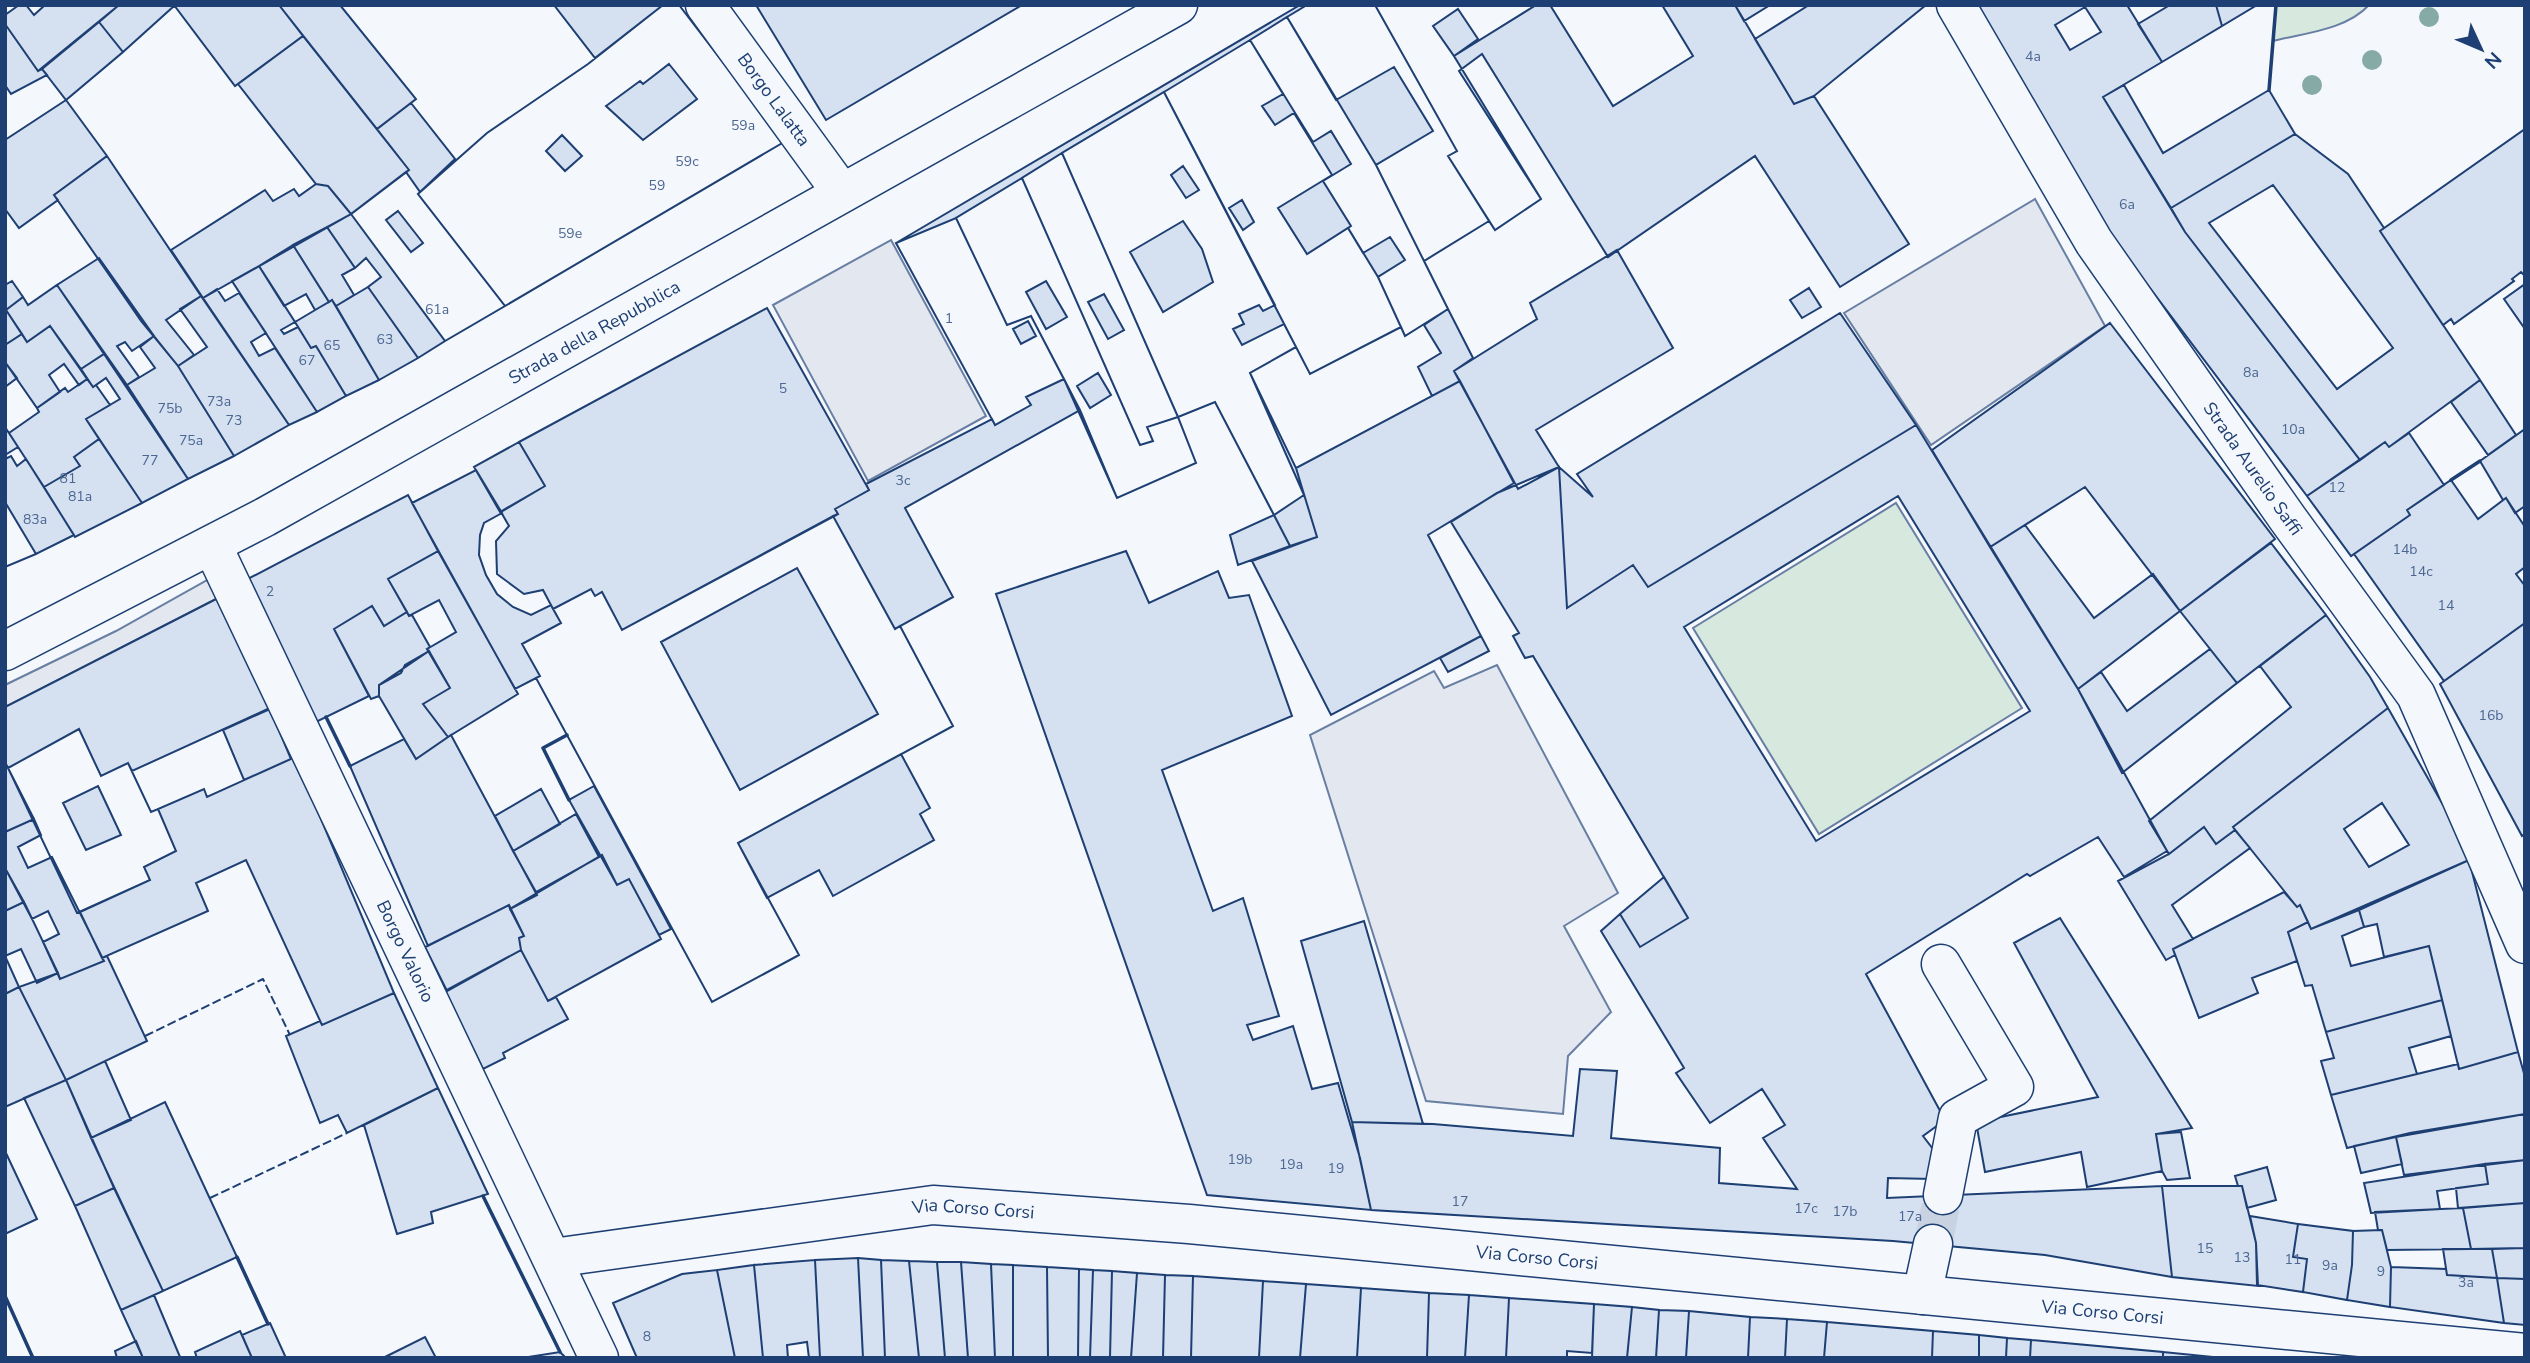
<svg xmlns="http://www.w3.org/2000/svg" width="2530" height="1363" font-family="'Nunito Sans',sans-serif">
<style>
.green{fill:#d7e8df;stroke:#687fa3;stroke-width:2}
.parking{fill:#e3e8f0;stroke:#687fa3;stroke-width:2}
.building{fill:#d5e0f0;stroke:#1d3f73;stroke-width:2;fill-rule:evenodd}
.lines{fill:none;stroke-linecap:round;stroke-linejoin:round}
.minor-tunnel{stroke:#c9d2e0;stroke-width:38;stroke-dasharray:38 19;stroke-linecap:butt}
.minor-casing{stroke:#1d3f73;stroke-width:41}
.minor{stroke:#f4f7fb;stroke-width:38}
.fence{stroke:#1d3f73;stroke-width:2;stroke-dasharray:9 3.5;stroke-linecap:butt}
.wall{stroke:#1d3f73;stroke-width:3.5}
.tree{fill:#86aba6}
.labels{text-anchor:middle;stroke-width:5;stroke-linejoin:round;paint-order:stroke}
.number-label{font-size:14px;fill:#4b6792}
.street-label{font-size:18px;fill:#1d3f73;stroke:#f4f7fb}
</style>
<rect width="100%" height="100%" fill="#f4f7fb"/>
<path class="green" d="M2276,5H2369C2346,30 2304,33 2273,41Z
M1896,503L2022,708L1819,834L1693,628Z"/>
<path class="parking" d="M2035,199L2105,326L1931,445L1844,313Z
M891,240L986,416L868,481L773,305Z
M211,578L220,597L5,707V685L116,631Z
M1497,665L1618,893L1564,926L1611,1012L1568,1056L1563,1114L1426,1101L1310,735L1434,671L1444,688Z"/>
<path class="building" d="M19,5H26L34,15L45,5H119L38,71L5,24V15Z
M119,5H174V6L123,52L99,22Z
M279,5L303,36L235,86L174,5Z
M279,5H340L416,99L377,129Z
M554,5H663L595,58Z
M663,5H679L784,142L505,306L418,194L487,133L588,64ZM669,64L697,99L643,140L606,106L640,81L643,84ZM562,135L582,156L565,171L546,151Z
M663,5H679L784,142L505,306L418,194L487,133L588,64Z
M756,5H1022L826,120Z
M1300,5H1536L1454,56L1541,199L1495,230L1489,221L1424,261L1448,309L1405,336L1401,327L1310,374L1296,347L1250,373L1304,495L1274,515L1215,402L1178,417L1196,463L1117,498L1064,379L1026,397L1031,405L995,425L896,243Z
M1307,5H1375L1457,151L1448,156L1489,221L1424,261L1376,165L1433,131L1394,67L1336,100L1287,17Z
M1375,5H1550L1613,106L1693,56L1662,5H1735L1794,104L1814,96L1909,244L1840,287L1755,156L1608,257L1482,54L1459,71L1541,199L1495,230L1448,156L1457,151ZM1458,9L1478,39L1454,56L1433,26Z
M1735,5H1770L1744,21Z
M1809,5H1926L1814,96L1794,104L1755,39Z
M1971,5H2127L2162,62L2103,97L2185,232L2360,460L2307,496L2115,242ZM2085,7L2101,32L2070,50L2055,25Z
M2170,5H2216L2222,26L2162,62L2138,24Z
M2216,5H2257L2222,26Z
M1287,17L1376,165L1448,309L1405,336L1378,277L1405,260L1390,237L1363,253L1348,228L1351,226L1323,181L1351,164L1331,131L1313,142L1250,40Z
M99,22L123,52L66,100L42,69Z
M5,24L38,71L42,69L47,75L11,94L5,85Z
M303,36L409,170L351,214L328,186L316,184L238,84Z
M1250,40L1283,94L1262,106L1275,125L1294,113L1332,175L1278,208L1307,254L1348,228L1378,277L1401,327L1310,374L1164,92ZM1242,200L1254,222L1243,230L1229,208Z
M2124,85L2163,153L2269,90L2295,134L2171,208L2103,97Z
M1164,92L1275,305L1263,311L1259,305L1239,314L1244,324L1233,329L1242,345L1284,324L1296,347L1250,373L1296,468L1317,537L1290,546L1215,402L1178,417L1062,153ZM1183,166L1199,190L1186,198L1171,175ZM1183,221L1202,249L1213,282L1163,312L1130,252Z
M66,100L107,156L54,195L58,200L19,228L5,209V140Z
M411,103L455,159L420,192L406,172L409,170L377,129Z
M2525,129V276L2521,272L2512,279L2514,281L2454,324L2451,319L2443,325L2380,231Z
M2295,134L2348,174L2384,228L2380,231L2480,380L2389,447L2385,442L2360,460L2185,232L2171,208ZM2273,185L2393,348L2337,389L2209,223Z
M1062,153L1178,417L1147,427L1153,441L1140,445L1022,178ZM1104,294L1124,330L1108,339L1088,302Z
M107,156L201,296L166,320L194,355L178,366L141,321L54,195Z
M406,172L420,192L418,194L505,306L445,341L351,214ZM398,211L423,243L411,252L386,220Z
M406,172L420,192L418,194L505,306L445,341L351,214Z
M1022,178L1140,445L1153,441L1147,427L1178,417L1196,463L1117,498L1080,410L1031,316L1007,325L956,218ZM1046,281L1067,317L1046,329L1026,292ZM1098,373L1111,395L1090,408L1077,386Z
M316,184L328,186L351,214L203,298L171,250L265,190L273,201L294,189L299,196Z
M351,214L445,341L418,358L368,287L381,277L366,258L355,268L327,227Z
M956,218L1007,325L1031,316L1064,379L1026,397L1031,405L995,425L896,243ZM1028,321L1036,336L1021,344L1013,329Z
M327,227L355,268L342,275L354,295L336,306L332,300L329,302L293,245Z
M293,245L329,302L315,310L306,294L284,306L259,266Z
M1617,250L1673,348L1536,430L1559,467L1518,489L1454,371L1537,319L1530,303Z
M99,258L154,336L132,351L125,342L117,346L139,377L127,385L57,285Z
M259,266L295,322L281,330L284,334L298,327L311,348L316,346L346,396L317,412L232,281Z
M12,281L23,297L6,310L22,334L5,345V285Z
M2525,284V329L2504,299Z
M57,285L104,354L81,369L50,326L27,342L6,310L23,297L28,305Z
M368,287L418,358L379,380L336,306Z
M1809,288L1821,307L1802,318L1790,300Z
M217,289L225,301L239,293L266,333L251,342L259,356L275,348L317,412L289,425L203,298Z
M201,296L289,425L234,456L178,366L207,347L180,309Z
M332,300L379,380L346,396L316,346L311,348L295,322Z
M767,308L869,490L835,509L838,514L622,630L602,592L595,596L591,589L553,609L543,590L524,594L497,574L496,541L509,526L501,512L545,486L519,442Z
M1448,309L1473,358L1454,371L1460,381L1432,396L1418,367L1441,353L1424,325Z
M1840,313L1916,425L1648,587L1633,565L1567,608L1559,467L1593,497L1577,474Z
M2110,323L2275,539L2180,611L2085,487L1990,547L1932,450Z
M50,326L87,379L79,385L64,364L49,375L60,392L37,408L5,362V345L22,334L27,342Z
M154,336L178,366L234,456L188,479L127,385L155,368L140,347Z
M104,354L188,479L142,503L86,419L120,399L106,378L93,387L81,369Z
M5,362L17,378L5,387Z
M87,379L93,387L96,385L110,405L86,419L99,439L74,457L80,466L44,487L9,433L39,412L37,408L65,388L68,392Z
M1064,379L1080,410L905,508L953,597L895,629L833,516L838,514L835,509L869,490L866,484L992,419L995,425L1031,405L1026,397Z
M2480,380L2516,435L2488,455L2451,402Z
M1460,381L1514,483L1428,535L1481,636L1331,715L1252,561L1317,537L1296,468Z
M1916,425L2078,689L2167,851L2124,877L2098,837L2030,876L2027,874L1866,974L1945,1120L1923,1136L1936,1153L1933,1179L1888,1178L1887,1198L2162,1186L2172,1277L2045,1255L1893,1241L1371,1210L1352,1122L1433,1124L1573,1136L1580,1069L1617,1071L1611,1138L1720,1148L1719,1183L1797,1189L1763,1138L1785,1125L1762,1089L1710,1123L1676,1073L1684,1068L1601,931L1620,914L1640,947L1688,918L1533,656L1525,658L1513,636L1519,633L1451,522L1497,493L1559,467L1567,608L1633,565L1648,587ZM1898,496L2030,711L1816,841L1684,627Z
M5,427L18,447L5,455Z
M2525,429V506L2515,513L2506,498L2503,500L2480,461Z
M2409,433L2444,485L2407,510L2410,515L2351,556L2307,496L2385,442L2389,447Z
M99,439L142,503L75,537L44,487L80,466L74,457Z
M519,442L545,486L500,512L474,467Z
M11,456L17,466L26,459L74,535L36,554L5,502V459Z
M476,470L502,513L484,523L480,535L479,555L486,575L497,594L513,607L531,615L551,605L561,623L522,644L540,676L515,689L412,503Z
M2451,480L2478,519L2506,498L2525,527V567L2516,574L2525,586V623L2444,681L2354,554L2410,515L2407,510Z
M408,495L438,551L388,579L407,612L384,626L372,606L334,629L369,696L316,722L244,581Z
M5,502L36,554L5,567Z
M5,502L36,554L5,567Z
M1274,515L1290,546L1238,565L1230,535Z
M833,516L895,629L900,626L953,726L738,843L799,955L712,1002L536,678L540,676L522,644L561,623L553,609L591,589L595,596L602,592L622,630ZM797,568L878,714L740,790L661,642Z
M833,516L895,629L900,626L953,726L738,843L799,955L712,1002L536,678L540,676L522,644L561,623L553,609L591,589L595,596L602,592L622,630Z
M2025,525L2094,618L2153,574L2180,611L2078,689L1990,547Z
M2271,543L2326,615L2237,683L2180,611Z
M438,551L518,694L448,737L423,704L450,688L427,649L456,632L439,600L409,616L388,579Z
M1126,551L1149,603L1218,571L1229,598L1249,595L1292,716L1162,770L1213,911L1243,898L1279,1016L1247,1025L1253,1040L1293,1026L1312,1089L1338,1083L1360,1158L1371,1210L1207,1195L996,594Z
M224,595L272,707L132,771L128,763L101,776L79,729L8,768L5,762V707Z
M372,606L384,626L407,612L409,616L412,615L430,647L427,649L429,651L405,665L401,673L379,685V696L371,699L334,629Z
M2326,615L2370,677L2388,708L2233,827L2235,830L2216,844L2204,827L2169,854L2149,821L2291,707L2260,666Z
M2525,623V834L2522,836L2440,684Z
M1481,636L1489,651L1448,672L1440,658Z
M2210,649L2237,683L2122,773L2078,689L2101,672L2127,711Z
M429,651L450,688L423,704L448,737L416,759L379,696V685Z
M2388,708L2451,819L2469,860L2311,929L2300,905L2297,907L2233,827ZM2382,803L2409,845L2369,867L2344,829Z
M270,709L291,759L244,780L223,730Z
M79,729L101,776L128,763L151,812L158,809L176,851L144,867L150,880L77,913L8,768ZM98,786L121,835L86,850L63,803Z
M79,729L101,776L128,763L151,812L158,809L176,851L144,867L150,880L77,913L8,768Z
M451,735L537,895L510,909L509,905L428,946L350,766L404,739L416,759Z
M901,754L930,808L920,814L934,840L833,896L819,870L767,898L738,843Z
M295,757L394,993L322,1025L246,860L196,883L208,911L102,958L80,912L150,880L144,867L176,851L158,809L204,789L207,797Z
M5,762L34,819L5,832Z
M594,786L671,929L659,935L629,879L617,885L569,800Z
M541,789L560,824L513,851L495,816Z
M576,814L599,857L536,892L513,851Z
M34,819L41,835L18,847L28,868L52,857L104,961L60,979L43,942L59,934L48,911L32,919L5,868V832Z
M2204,827L2216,844L2235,830L2250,848L2172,905L2193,939L2173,949L2175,955L2166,960L2118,881L2169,854Z
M602,855L617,885L629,879L661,939L548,1001L521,950L519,938L524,936L510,909Z
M2469,860L2518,1052L2459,1069L2429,946L2384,957L2377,924L2364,927L2359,910Z
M5,868L24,902L5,911Z
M1664,877L1688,918L1640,947L1620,914Z
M2284,892L2297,907L2300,905L2308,922L2288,932L2297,961L2252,978L2258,993L2199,1018L2173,949Z
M24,902L58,973L37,983L21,949L5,956V911Z
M509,905L524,936L519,938L521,950L447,991L425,947Z
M2359,910L2364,927L2342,936L2351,966L2429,946L2442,1000L2326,1032L2312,985L2305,986L2288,932L2308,922L2311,929Z
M2060,918L2192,1128L2156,1134L2162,1171L2087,1187L2081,1152L1985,1172L1976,1122L2098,1097L2014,943Z
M1364,921L1423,1124L1352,1122L1301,941Z
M521,950L548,1001L556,997L568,1019L503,1053L505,1058L483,1069L445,991Z
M5,956L19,987L5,994Z
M107,956L147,1041L66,1080L19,987L58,973L60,979L104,961L102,958Z
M19,987L66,1080L5,1107V994Z
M394,993L438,1088L347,1133L338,1115L320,1123L286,1036L320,1021L322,1025Z
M2442,1000L2451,1036L2409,1048L2417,1074L2331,1095L2321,1061L2334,1058L2326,1032Z
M2518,1052L2525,1077V1114L2410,1133L2347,1148L2331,1095L2458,1064L2459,1069Z
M105,1061L131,1120L91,1138L66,1080Z
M66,1080L114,1188L75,1206L24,1098Z
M438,1088L488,1194L431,1212L433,1223L397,1234L364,1125Z
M165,1102L237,1257L163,1291L91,1138Z
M2525,1114V1160L2404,1175L2396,1137Z
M2181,1132L2190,1178L2167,1180L2162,1171L2156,1134Z
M2396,1137L2402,1164L2361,1173L2354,1146Z
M5,1151L37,1219L5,1234Z
M2525,1160V1203L2458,1208L2456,1188L2488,1184L2485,1164Z
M2485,1164L2488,1184L2437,1191L2440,1209L2371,1213L2364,1183Z
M2267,1167L2276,1200L2247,1208L2242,1186H2238L2235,1176Z
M2162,1186H2242L2256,1243L2258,1286L2172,1277Z
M114,1188L163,1291L121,1310L75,1206Z
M2525,1203V1248L2471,1249L2463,1208Z
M2463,1208L2471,1249L2387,1250L2382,1230H2378L2375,1212Z
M2250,1216L2298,1224L2293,1257L2307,1259L2303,1292L2257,1285L2256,1243Z
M2298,1224L2353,1231L2352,1265L2347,1300L2303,1292L2307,1259L2293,1257Z
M2382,1230L2391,1267L2390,1307L2347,1300L2352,1265L2353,1231Z
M2525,1248V1279L2497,1278L2492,1249Z
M2443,1249H2492L2497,1278L2447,1275Z
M858,1258L863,1358H820L815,1260Z
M858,1258L881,1260L885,1358H863Z
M815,1260L820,1358H809L807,1342L787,1345L788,1358H763L754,1265Z
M881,1260L909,1261L919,1358H885Z
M909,1261L937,1262L945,1358H919Z
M937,1262H961L968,1358H945Z
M961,1262L991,1264L995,1358H968Z
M991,1264L1013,1265V1358H995Z
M754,1265L763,1358H735L717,1270Z
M1013,1265L1047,1267L1048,1358H1013Z
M1047,1267L1079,1269L1078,1358H1048Z
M2391,1267L2446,1269L2447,1275L2497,1278L2504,1323L2390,1307Z
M1079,1269L1093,1270L1090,1358H1078Z
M717,1270L735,1358H637L613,1303L682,1274Z
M1093,1270L1112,1271L1110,1358H1090Z
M1112,1271L1137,1273L1131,1358H1110Z
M1137,1273L1165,1275L1163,1358H1131Z
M1165,1275L1193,1276L1191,1358H1163Z
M1193,1276L1263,1281L1259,1358H1191Z
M2497,1278L2525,1279V1325L2504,1323Z
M1263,1281L1306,1284L1300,1358H1259Z
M1306,1284L1361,1288L1357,1358H1300Z
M1361,1288L1429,1293L1427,1358H1357Z
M1429,1293L1469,1295L1465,1358H1427Z
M154,1295L180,1357V1358H143L121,1310Z
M1469,1295L1509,1298L1506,1358H1465Z
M1509,1298L1594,1304L1592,1353L1567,1351V1358H1506Z
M1594,1304L1632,1307L1627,1358H1592Z
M1632,1307L1659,1310L1656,1358H1627Z
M1659,1310L1689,1311L1686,1358H1656Z
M1689,1311L1750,1317L1748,1358H1686Z
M1750,1317L1787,1319L1785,1358H1748Z
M1787,1319L1827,1322L1824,1358H1785Z
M1827,1322L1933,1331L1932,1358H1824Z
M270,1323L286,1358H252L242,1335Z
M240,1331L252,1358H197L195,1352Z
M1933,1331L1979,1335V1358H1932Z
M1979,1335L2007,1338L2006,1358H1979Z
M425,1337L436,1358H383Z
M2007,1338L2031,1340L2030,1358H2006Z
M2031,1340L2163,1352V1358H2030Z
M136,1341L143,1358H117L115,1351Z
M560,1352L566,1358H522Z
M2163,1352L2223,1358H2163Z"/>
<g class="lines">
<path class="minor-tunnel" d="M1933,1244L1943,1195"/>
<g class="minor-casing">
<g id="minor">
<path id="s1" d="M705,5L842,193"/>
<path id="s2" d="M1956,5L2094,242L2288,519L2416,695L2525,944"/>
<path id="s3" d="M212,545L599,1358"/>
<path id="s4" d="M5,651L265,517L1178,5"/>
<path d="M1941,964L2014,1087L1958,1118L1943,1195"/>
<path id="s5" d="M553,1258L933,1205L1189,1224L2525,1353"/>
<path d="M1922,1295L1933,1244"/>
</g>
</g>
<use href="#minor" class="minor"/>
<path class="fence" d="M145,1036L263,979L290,1035
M210,1198L347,1133"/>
<path class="wall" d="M2269,90L2276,5
M2451,480L2480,461
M326,717L350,766
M567,735L543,748L569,800
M483,1196L560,1352
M237,1257L268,1324
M5,1296L33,1358"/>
</g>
<g class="tree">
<circle cx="2429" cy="17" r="10"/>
<circle cx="2372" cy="60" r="10"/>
<circle cx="2312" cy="85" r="10"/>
</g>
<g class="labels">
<g class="number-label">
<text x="2033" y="61">4a</text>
<text x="743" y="130">59a</text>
<text x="687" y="166">59c</text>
<text x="657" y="190">59</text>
<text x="2127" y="209">6a</text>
<text x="570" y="238">59e</text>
<text x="437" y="314">61a</text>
<text x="949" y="323">1</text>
<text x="385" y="344">63</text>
<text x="332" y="350">65</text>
<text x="307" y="365">67</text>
<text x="2251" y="377">8a</text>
<text x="783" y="393">5</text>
<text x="219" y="406">73a</text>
<text x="170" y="413">75b</text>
<text x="234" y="425">73</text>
<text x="2293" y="434">10a</text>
<text x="191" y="445">75a</text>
<text x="150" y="465">77</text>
<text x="68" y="483">81</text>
<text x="903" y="485">3c</text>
<text x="2337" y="492">12</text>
<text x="80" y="501">81a</text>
<text x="35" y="524">83a</text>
<text x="2405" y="554">14b</text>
<text x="2421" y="576">14c</text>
<text x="270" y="596">2</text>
<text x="2446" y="610">14</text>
<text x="2491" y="720">16b</text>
<text x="1240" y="1164">19b</text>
<text x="1291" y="1169">19a</text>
<text x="1336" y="1173">19</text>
<text x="1460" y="1206">17</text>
<text x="1806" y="1213">17c</text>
<text x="1845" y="1216">17b</text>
<text x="1910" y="1221">17a</text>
<text x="2205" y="1253">15</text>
<text x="2242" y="1262">13</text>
<text x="2293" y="1264">11</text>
<text x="2330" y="1270">9a</text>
<text x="2381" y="1276">9</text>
<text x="2466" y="1287">3a</text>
<text x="647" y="1341">8</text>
</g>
<g class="street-label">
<text dy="6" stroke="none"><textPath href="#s1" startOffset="117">Borgo Lalatta</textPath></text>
<text dy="6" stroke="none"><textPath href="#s4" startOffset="670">Strada della Repubblica</textPath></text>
<text dy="6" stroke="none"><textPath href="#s2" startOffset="551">Strada Aurelio Saffi</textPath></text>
<text dy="6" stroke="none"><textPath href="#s3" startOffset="450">Borgo Valorio</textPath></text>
<text dy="6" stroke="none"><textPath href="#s5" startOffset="424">Via Corso Corsi</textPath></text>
<text dy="6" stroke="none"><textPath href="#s5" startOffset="990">Via Corso Corsi</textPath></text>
<text dy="6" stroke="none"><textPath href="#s5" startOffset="1558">Via Corso Corsi</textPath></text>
</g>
</g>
<rect width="2530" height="1363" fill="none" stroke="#1d3f73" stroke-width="14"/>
<g transform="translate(2481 49) rotate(134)" stroke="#f4f7fb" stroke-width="5" paint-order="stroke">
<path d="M0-5L12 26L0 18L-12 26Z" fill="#1d3f73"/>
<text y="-10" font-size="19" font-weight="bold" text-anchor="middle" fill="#1d3f73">N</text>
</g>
</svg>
